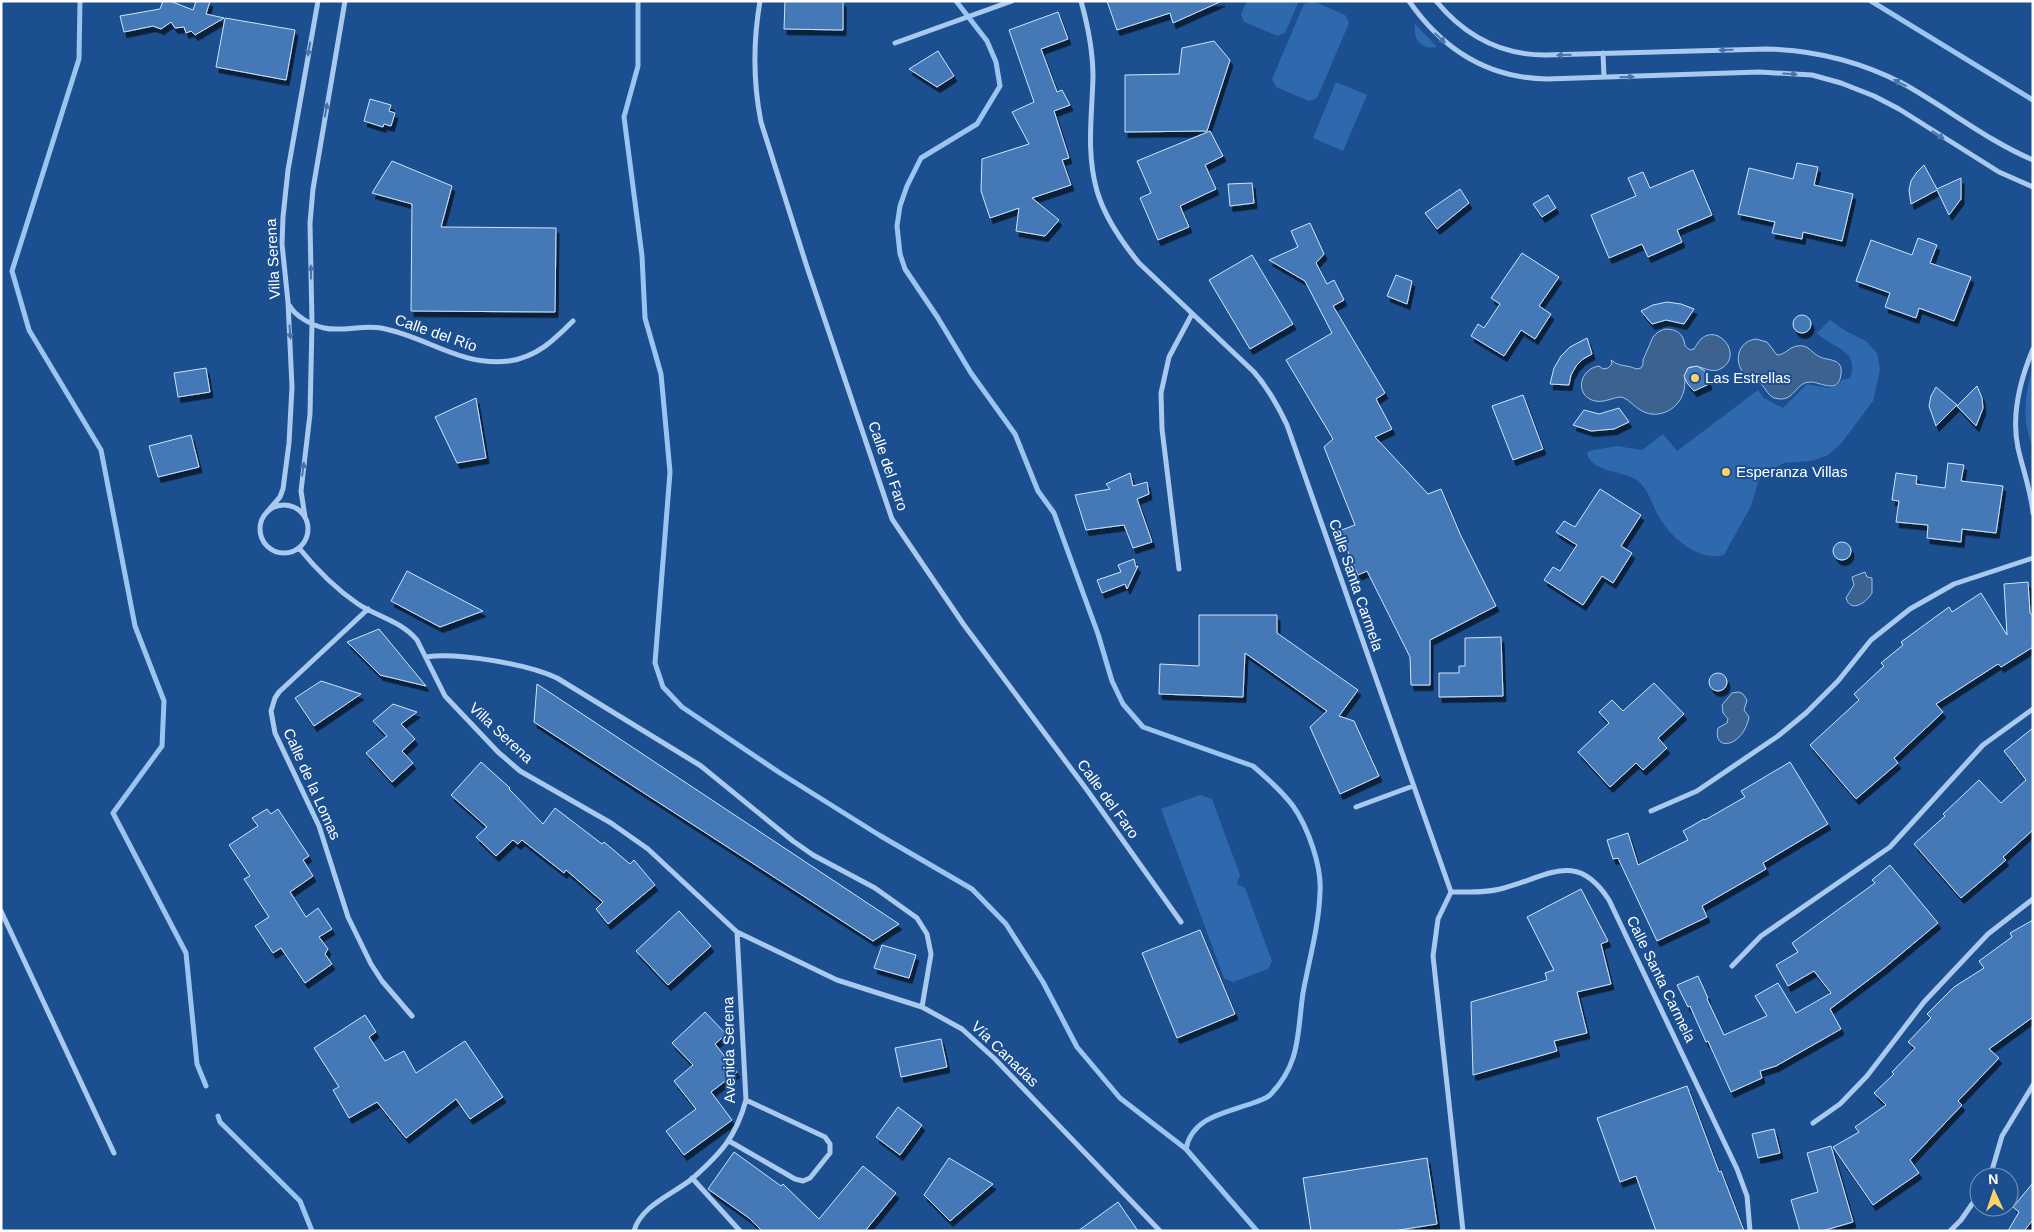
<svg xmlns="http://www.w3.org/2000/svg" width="2034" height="1232" font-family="Helvetica,sans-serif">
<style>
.green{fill:#2e69ad}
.water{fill:#3c6290;stroke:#9cc4f0}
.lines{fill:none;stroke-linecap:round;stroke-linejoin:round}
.stream{stroke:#9cc4f0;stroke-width:5}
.building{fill:#4478b7;stroke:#cfe3fa;filter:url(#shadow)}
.street{stroke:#a9c9ee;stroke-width:5}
.oneway{fill:#4674ac}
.poi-dot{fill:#ffd166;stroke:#1b4f8f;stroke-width:2}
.labels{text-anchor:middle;stroke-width:4;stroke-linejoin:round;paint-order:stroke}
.street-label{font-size:15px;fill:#fff;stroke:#1b4f8f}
.poi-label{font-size:15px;fill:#fff;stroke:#1b4f8f;text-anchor:start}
</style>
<defs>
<filter id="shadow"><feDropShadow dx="3" dy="5.5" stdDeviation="0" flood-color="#0009"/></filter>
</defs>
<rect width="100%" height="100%" fill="#1b4f8f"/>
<path class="green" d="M1247,1H1299L1285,33L1278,36L1244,22L1241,14Z
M1313,1L1345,15L1349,23L1317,98L1309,101L1276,87L1272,79L1304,4Z
M1415,24L1437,47C1422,50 1412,39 1415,24Z
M1336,82L1367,95L1343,151L1313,138Z
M1830,320L1844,330L1866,341L1877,353L1880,370L1873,401L1840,445L1828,455L1812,461L1784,463L1765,473L1758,482L1751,506L1724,555C1699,562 1671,538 1659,517C1652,505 1649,490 1638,481C1624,470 1591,473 1587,453L1589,451L1616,446L1642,450L1663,434L1677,451L1758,390L1764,398L1783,408L1807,384L1829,388L1837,385L1842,380L1850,378C1860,349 1833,349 1817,333Z
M2033,367V446C2021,422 2025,392 2033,367Z
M1200,795L1212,799L1240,875L1237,884L1245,888L1272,961L1268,969L1233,982L1224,978L1161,809Z"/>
<path class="water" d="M1665,329C1678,329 1684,335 1685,346L1690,350L1694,349C1696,346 1698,342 1701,339C1719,323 1743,355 1722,368C1710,376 1700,362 1688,368C1683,376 1686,382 1684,390C1680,409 1659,420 1642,411C1634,407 1630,400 1622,397C1613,397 1605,403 1595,401C1574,396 1579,369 1599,366L1603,369L1608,368L1612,364L1611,360C1621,368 1627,364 1636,369L1641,368L1643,364V360L1653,337L1658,332Z
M1756,339L1767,342L1777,355C1785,355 1789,347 1797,346C1809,344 1811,353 1820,357C1829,361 1843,358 1841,374C1839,395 1820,382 1811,382C1796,381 1795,401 1779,399C1767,398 1767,388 1759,382C1755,379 1750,380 1746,376C1732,362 1738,341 1756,339Z
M1865,572L1867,577L1872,578V593C1867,602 1851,614 1846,598L1854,585L1852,577Z
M1739,692L1743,694L1747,700L1744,710L1749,717C1743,748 1712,752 1718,728L1727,723L1728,719L1723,713L1722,705L1732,693Z"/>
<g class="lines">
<path class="stream" d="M80,1L79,59L12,271L29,330L101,450L135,626L164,701L162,746L113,813L186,953L197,1064L206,1086
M638,1V66L624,117L642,256L645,318L661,374L670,472L655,663L663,687L682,707L780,773L879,835L972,889L1006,924L1043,982L1077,1047L1120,1098L1186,1149L1257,1231
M956,1L987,41L996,62L1000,86L977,124L921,158L907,186L900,206L897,226L900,254L905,269L938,318L971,373L1015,434L1038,491L1054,513L1063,538L1098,634L1112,681L1123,704L1143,727L1253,766C1267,778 1282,791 1293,806C1308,827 1322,867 1320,892C1319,926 1309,960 1303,993C1297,1034 1301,1063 1270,1095C1266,1099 1258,1101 1253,1103C1225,1113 1192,1117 1186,1149
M1871,1L2033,100
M218,1116L220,1122L300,1201L312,1231"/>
</g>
<path class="building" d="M163,1H170L193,10L196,1H210L206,14L224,18L195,35L191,31L186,33L184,27L175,28L171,22L161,29L153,26L124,32L120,16L160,9Z
M785,1H843V30L784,29Z
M1107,1H1222L1173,23L1170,13L1117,30Z
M1058,12L1068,39L1041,49L1057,92L1062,90L1070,105L1054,111L1069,158L1062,160L1071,185L1032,198L1059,220L1045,236L1016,231L1019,208L990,218L981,191L982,159L1029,144L1012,112L1034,102L1009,30Z
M225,18L295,30L286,80L216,67Z
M1214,41L1230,60L1207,131L1125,132V75L1179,74L1182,48Z
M938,51L954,76L937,87L909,69Z
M370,99L391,105L389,111L395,113L391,126L384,124L383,127L364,121Z
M1210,131L1223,156L1205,165L1216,189L1180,206L1189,227L1158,240L1140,198L1151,193L1137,161Z
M392,161L452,186L441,227L556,228L555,312L411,311L412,204L372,193Z
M1797,163L1818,167L1814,185L1853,194L1842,241L1803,232L1802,239L1772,233L1775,222L1738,214L1749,168L1793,179Z
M1924,165L1937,189L1961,178V199L1949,215L1937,190L1911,204L1909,190L1911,181L1917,172Z
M1693,170L1712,215L1677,230L1682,242L1648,257L1642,244L1609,258L1591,215L1636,196L1628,178L1643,172L1650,188Z
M1252,183L1254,203L1230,206L1228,184Z
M1460,189L1469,203L1437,229L1425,213Z
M1548,195L1556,208L1542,217L1533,204Z
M1310,223L1324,254L1316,263L1327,284L1334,280L1344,300L1333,306L1385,393L1376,399L1392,429L1375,437L1428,494L1441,489L1461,536L1496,606L1430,640V685H1411L1410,657L1367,571L1358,575L1339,531L1355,525L1324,447L1333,439L1286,360L1332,333L1305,281L1269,260L1298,247L1291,231Z
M1918,238L1937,245L1930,263L1971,277L1954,321L1919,308L1916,318L1885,307L1890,293L1856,281L1871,240L1912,255Z
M1522,253L1559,277L1539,306L1551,314L1535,339L1521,330L1504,356L1471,336L1478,324L1484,328L1500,304L1491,298Z
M1252,255L1293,324L1250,349L1209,280Z
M1396,275L1412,281L1407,304L1387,296Z
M1667,302L1681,304L1694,309L1684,324L1666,320L1652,324L1641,311L1653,305Z
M1793 324a9 9 0 1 1 18 0a9 9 0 1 1-18 0Z
M1587,338L1592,354L1583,359L1576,366L1571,375L1569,385L1550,384L1554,368L1561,356L1570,347Z
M1697,366L1705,371L1709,384L1694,391L1687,383L1684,376L1688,368Z
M206,368L210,392L178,397L174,373Z
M1977,386L1982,398L1983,408L1976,426L1957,406Z
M1936,387L1957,405L1936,426L1929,406L1931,396Z
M1523,395L1543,449L1513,460L1492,406Z
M476,398L486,458L457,463L435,417Z
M1619,408L1629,422L1614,429L1591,431L1573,425L1584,410L1599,414Z
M191,435L199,467L158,477L149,446Z
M1948,463L1964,465L1961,481L2003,486L1996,533L1962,529L1961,542L1927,538L1928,525L1896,522L1899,501L1892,500L1896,473L1917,476L1916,484L1945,488Z
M1130,473L1133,486L1147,482L1149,494L1137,499L1152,542L1133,548L1124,525L1086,530L1075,495L1110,489L1106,484Z
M1600,489L1641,515L1621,546L1632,553L1613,583L1602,576L1583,605L1544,580L1553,567L1560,571L1577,545L1556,532L1564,521L1575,527Z
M1833 551a9 9 0 1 1 18 0a9 9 0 1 1-18 0Z
M1134,559L1136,567L1138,566L1127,589L1125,584L1102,593L1097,580L1121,572L1118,565Z
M407,571L483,611L440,627L391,601Z
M2028,582L2030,613L2033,616V647L2001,667L1998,664L1936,704L1943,712L1894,758L1898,763L1856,799L1810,745L1859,700L1854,694L1884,666L1881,663L1903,645L1901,642L1949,607L1952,612L1981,593L2007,635L2004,584Z
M1199,615H1277V633L1358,690L1339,716L1354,721L1379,776L1340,794L1310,727L1327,711L1245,653L1243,697L1159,694L1160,664L1199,666Z
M379,629L426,686L380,675L347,642Z
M1501,637L1503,696L1439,697V673H1459V666H1465V638Z
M1709 682a9 9 0 1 1 18 0a9 9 0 1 1-18 0Z
M321,681L361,694L314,726L295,698Z
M1654,683L1684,714L1658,738L1667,748L1643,770L1636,763L1610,787L1578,752L1609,723L1599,712L1612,700L1623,711Z
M537,684L899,924L873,941L534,722Z
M393,704L417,712L401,724L415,739L402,751L413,763L392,782L366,753L387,736L373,721Z
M2033,728V830L2003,857L2006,860L1961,898L1914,844L1945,816L1943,814L1979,780L2001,803L2026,780L2004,751Z
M481,762L510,788L509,789L543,824L555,808L602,844L604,842L630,864L634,860L655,885L608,924L596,909L603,902L566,870L564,873L522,840L518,844L513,840L496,856L476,837L487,827L451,795Z
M1790,762L1828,824L1763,863L1766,869L1702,906L1707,917L1657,941L1618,858L1613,859L1607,840L1628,833L1638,865L1688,840L1683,831L1704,819L1705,820L1745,797L1741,791Z
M267,809L271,814L278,809L309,856L303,860L313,876L290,892L306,917L318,908L332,929L319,937L328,949L325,954L332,964L305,983L281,948L273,953L255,926L269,917L244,879L250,876L229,845L258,826L252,818Z
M1890,865L1938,923L1883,969L1830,1009L1841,1029L1776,1066L1760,1071L1762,1078L1731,1092L1708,1041L1706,1042L1690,1006L1688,1007L1677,985L1698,976L1708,998L1707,999L1724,1035L1767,1016L1755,996L1778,983L1796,1013L1831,993L1814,971L1788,986L1776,965L1798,952L1792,943L1875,883L1872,880Z
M1581,889L1608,941L1601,944L1611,984L1577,992L1587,1033L1554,1041L1557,1051L1473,1075L1471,1002L1547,980L1545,973L1554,970L1527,917Z
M679,911L711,946L668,985L636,951Z
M2033,920V1017L1989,1049L1999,1058L1958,1101L1962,1105L1910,1160L1919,1173L1873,1205L1833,1147L1859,1132L1855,1127L1886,1105L1874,1093L1894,1074L1892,1072L1915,1048L1908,1042L1931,1018L1927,1014L1954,987L1984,968L1979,961L2012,937L2010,933Z
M1200,930L1235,1014L1177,1038L1142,953Z
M882,945L916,955L909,978L874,968Z
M705,1012L726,1034L715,1044L737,1072L711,1092L732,1120L684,1155L666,1131L696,1109L674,1081L693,1065L672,1043Z
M365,1015L376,1032L369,1037L385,1061L404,1051L416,1073L465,1041L503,1097L470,1119L456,1099L406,1138L377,1102L349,1118L333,1090L339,1087L314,1048Z
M941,1039L947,1067L901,1077L895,1048Z
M1687,1086L1719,1172L1721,1171L1744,1231H1656L1636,1176L1620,1182L1597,1118Z
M898,1107L922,1125L900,1155L876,1137Z
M1774,1129L1780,1153L1758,1158L1752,1134Z
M1831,1146L1853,1222L1822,1231H1800L1791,1200L1818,1192L1807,1153Z
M734,1152L781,1186L783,1184L819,1219L863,1166L896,1193L865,1231H762L749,1218L708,1189Z
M949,1158L993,1184L950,1221L924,1195Z
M1427,1158L1437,1224L1393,1231H1311L1303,1178Z
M2033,1183V1222L2032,1221L2024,1231H2008L2019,1212L2013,1207Z
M1118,1202L1138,1231H1078Z"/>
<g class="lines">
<path class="street" d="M760,1C753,42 753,82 761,122L807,267L892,519L964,625L1087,790L1181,922
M1081,1C1088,26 1093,51 1093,77C1092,116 1086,152 1097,191C1105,218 1121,241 1139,263L1254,372C1268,388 1278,406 1287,425L1451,892L1438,919L1433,956L1463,1231
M1409,1C1443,50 1487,78 1547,79L1759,72L1812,75L1841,83L1874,96L1899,109L1999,172L2033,187
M1436,1C1464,35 1501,55 1545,55L1767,49C1815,50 1859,61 1902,83C1946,107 1986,140 2033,160
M895,43L1012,1
M1603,53L1604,77
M289,305C295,316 311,325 324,328C342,332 362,325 381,328C426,336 460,367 509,361C537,357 554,340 573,321
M2033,349C2020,380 2011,415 2018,448C2023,470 2031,491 2033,513
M260 529a24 24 0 1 1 48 0a24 24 0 1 1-48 0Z
M267,512L280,497L283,489L289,443L292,387L288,302L282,244L283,217L288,170L318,1
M305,517L301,491L310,414L312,323L310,223L313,189L345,1
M299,548C316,569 336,589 358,604C378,617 401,621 417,640L445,696L498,752L520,771L611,823L648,849L737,932L837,980L922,1007L962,1029L995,1059L1160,1231
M1179,569L1162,429L1161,393L1169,357L1192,314
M368,609L279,692L275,698L271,711L275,733L319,826L348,917L371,964L382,981L412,1016
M426,657C457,652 527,664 557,678L701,766L793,841L813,855L875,888L917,918L927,934L931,954L922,1007
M1356,807L1413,786
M1651,811L1697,791L1778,736L1806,713L1838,681L1871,640L1910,609L1954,584L2033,558
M1451,892C1468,892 1487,893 1504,888C1549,876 1577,850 1609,900L1737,1169L1747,1196L1750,1231
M1,911L114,1153
M1732,966L1761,936L1890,847L1983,745L2033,709
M1813,1123L1840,1104L1867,1076L1924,1002L1988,934L2033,899
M729,1141L795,1179L803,1181L810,1178L830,1153V1144L825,1137L746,1100
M1990,1177L2002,1136L2033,1085
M692,1178L740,1231
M634,1231C641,1205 674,1194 693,1178C721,1153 736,1137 746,1100L737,932
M1950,1231L1961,1220L1979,1194"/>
</g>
<defs><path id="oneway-solid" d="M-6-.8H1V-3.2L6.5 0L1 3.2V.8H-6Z" transform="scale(1.25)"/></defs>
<g class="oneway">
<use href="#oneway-solid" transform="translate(1440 38) rotate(42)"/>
<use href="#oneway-solid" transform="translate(309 49) rotate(100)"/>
<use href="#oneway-solid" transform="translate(1726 50) rotate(178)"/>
<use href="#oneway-solid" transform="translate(1564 55) rotate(178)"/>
<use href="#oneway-solid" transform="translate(1790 74) rotate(3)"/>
<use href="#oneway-solid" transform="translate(1627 77) rotate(-2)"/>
<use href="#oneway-solid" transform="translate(1900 83) rotate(-153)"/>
<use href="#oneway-solid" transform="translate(326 110) rotate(-80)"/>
<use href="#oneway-solid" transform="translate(1938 135) rotate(33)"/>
<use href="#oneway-solid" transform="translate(311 272) rotate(-91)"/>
<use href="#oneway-solid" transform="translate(290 332) rotate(86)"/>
<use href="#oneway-solid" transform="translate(303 469) rotate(-83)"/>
</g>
<g class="poi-dot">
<circle cx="1695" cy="378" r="5"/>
<circle cx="1726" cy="472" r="5"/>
</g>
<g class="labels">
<g class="street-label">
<text transform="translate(273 259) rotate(-93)" y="5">Villa Serena</text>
<text transform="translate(436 333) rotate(19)" y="5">Calle del Río</text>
<text transform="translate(888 466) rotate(71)" y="5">Calle del Faro</text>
<text transform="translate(1356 585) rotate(71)" y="5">Calle Santa Carmela</text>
<text transform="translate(501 733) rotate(43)" y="5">Villa Serena</text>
<text transform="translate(312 784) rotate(66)" y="5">Calle de la Lomas</text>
<text transform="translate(1108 799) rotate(54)" y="5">Calle del Faro</text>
<text transform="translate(1661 979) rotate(64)" y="5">Calle Santa Carmela</text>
<text transform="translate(729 1050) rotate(-91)" y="5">Avenida Serena</text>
<text transform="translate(1005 1054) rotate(44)" y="5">Vía Canadas</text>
</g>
<g class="poi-label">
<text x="1705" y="383">Las Estrellas</text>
<text x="1736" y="477">Esperanza Villas</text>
</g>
</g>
<rect width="2034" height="1232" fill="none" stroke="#ffffff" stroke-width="5"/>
<g transform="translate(1994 1192) rotate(357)"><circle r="24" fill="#1b4f8f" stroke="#7695bc"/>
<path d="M0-4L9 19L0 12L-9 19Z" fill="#ffd166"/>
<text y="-8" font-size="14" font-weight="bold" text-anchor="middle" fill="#ffffff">N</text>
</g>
</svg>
